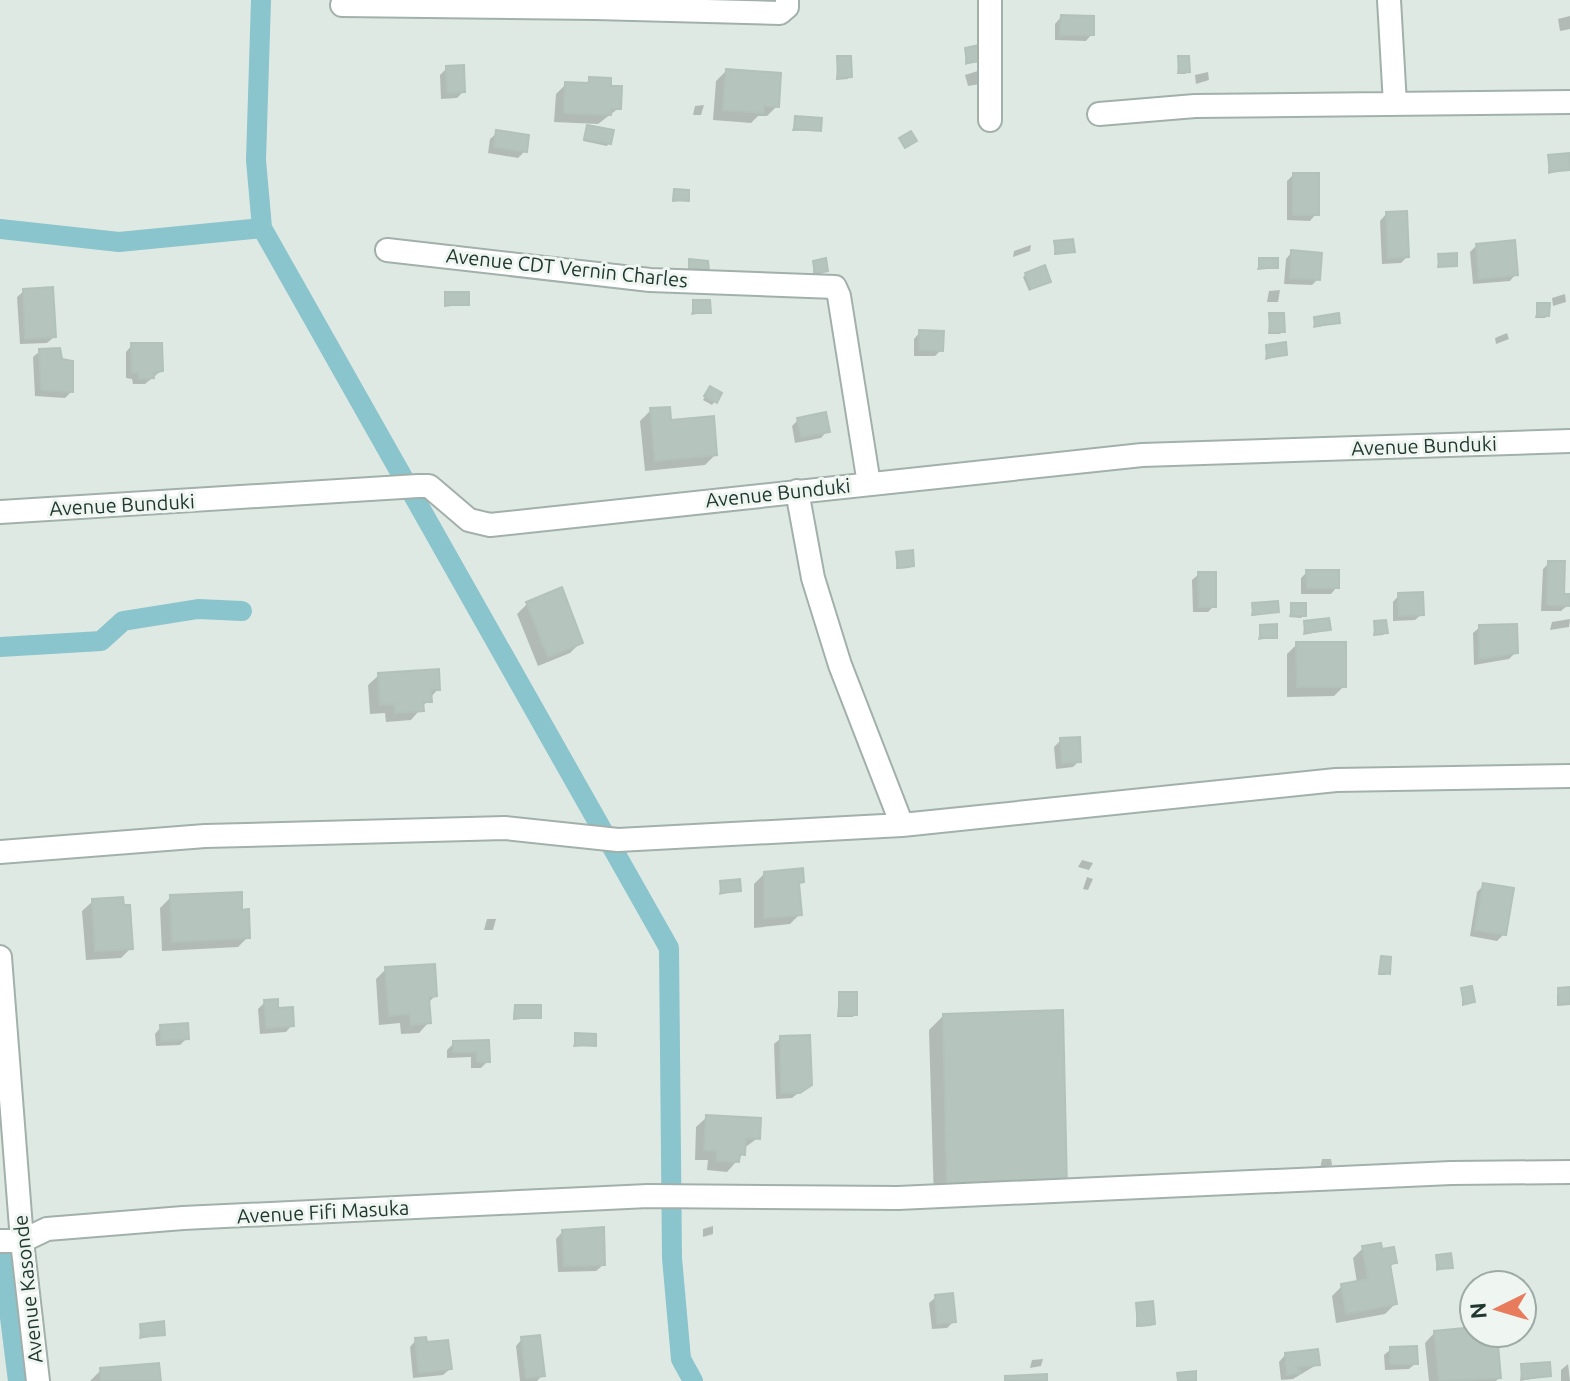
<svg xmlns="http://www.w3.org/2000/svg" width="1570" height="1381" font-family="Ubuntu,sans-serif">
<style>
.shadow{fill:#0003}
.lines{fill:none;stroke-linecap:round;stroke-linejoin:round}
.canal{stroke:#8ac4cc;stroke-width:20}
.building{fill:#b5c4bd;stroke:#b2c2bb;stroke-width:2}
.minor-casing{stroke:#a2b0ab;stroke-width:26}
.minor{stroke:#fff;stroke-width:22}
.labels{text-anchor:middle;stroke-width:6;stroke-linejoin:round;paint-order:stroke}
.street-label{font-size:20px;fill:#213831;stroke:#eff6f2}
</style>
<rect width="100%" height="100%" fill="#dfe9e4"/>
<path class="shadow" d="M1570,16V29L1560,31L1558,19Z
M1061,17L1092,34L1086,41L1055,40V24Z
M966,50L979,60L965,65Z
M838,58L850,76L848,79L836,80Z
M1179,58L1188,71L1185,74H1177Z
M447,68L463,92L457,98L441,99L440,75Z
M981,70L980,84L968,86L965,75Z
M726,71L777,106L767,116H758L751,123L713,120L716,81Z
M1208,72L1209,80L1196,84L1195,75Z
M590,79L609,88L619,108L598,124L554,122L556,94L566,84L584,85Z
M704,105L701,115H693L695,106Z
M796,118L819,130L792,131Z
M588,127L609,143L607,146L583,141Z
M497,133L525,151L518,158L488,153L490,139Z
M1549,157L1568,169L1548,174Z
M1293,175L1316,214L1310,221L1287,220V181Z
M674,191L687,200L672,202Z
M1386,214L1407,257L1401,263L1382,264L1380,221Z
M1055,243L1073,251L1054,255Z
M1031,245L1030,251L1013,257L1014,251Z
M1476,246L1516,274L1510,281L1473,284L1470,252Z
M1292,252L1318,279L1312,285L1284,284L1286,259Z
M1439,256L1455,265L1437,268Z
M1260,260L1276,268L1257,270Z
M690,261L707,269L687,271Z
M814,262L826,270L813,275Z
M1026,274L1049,281L1029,291L1023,277Z
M1280,290L1278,302H1267L1269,291Z
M24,291L54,337L47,343L20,344L17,297Z
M446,294L467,304L444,307Z
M1565,294L1566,302L1553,306L1552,298Z
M694,302L709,312L691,315Z
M1538,305L1547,316L1545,318H1535Z
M1270,315L1283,331L1280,334H1268Z
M1315,318L1338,323L1313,328Z
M920,332L941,350L935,356H914V339Z
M1507,333L1509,339L1496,344L1495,338Z
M132,345L161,371L145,384H133L132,379L126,378V352Z
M1267,347L1285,354L1265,360Z
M40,351L71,392L65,398L35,396L33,357Z
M708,391L720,394L712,405L703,400Z
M651,410L669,422L715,455L705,465L645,471L640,421Z
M798,420L827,431L821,438L795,443L792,426Z
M897,554L912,566L909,568L896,569Z
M1549,563L1568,605L1561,611H1541L1543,569Z
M1307,572L1337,587L1331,594H1301V578Z
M1199,574L1214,606L1208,612H1193L1192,580Z
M1399,595L1422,614L1415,620L1393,621V602Z
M527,604L580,643L570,653L538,666L517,614Z
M1253,605L1277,612L1251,616Z
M1292,605L1304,615L1301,618L1289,617Z
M1570,619L1569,627L1550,630L1552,622Z
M1305,623L1328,630L1303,635Z
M1375,623L1386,632L1383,635L1373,636Z
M1261,627L1275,637L1258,640Z
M1480,627L1516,652L1509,659L1474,665L1473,633Z
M1297,644L1344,686L1334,696L1287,697V654Z
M379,675L438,689L411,720L386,722L385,713L370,714L368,685Z
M1061,740L1079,761L1073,767L1056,769L1054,747Z
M1082,860L1093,863L1089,870L1078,867Z
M765,873L802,882L797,887L800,914L790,924L754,928V884Z
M1087,877L1093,879L1088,890L1083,889Z
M721,883L739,890L719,895Z
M1484,885L1504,934L1497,941L1470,936L1477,892Z
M171,897L241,912L248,937L238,947L162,951L160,908Z
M93,901L131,948L121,958L86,960L82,911Z
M487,919H496L493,930H484Z
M1382,958L1388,973L1385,975H1378Z
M386,969L435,996L428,1003L429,1022L419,1033L401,1034L400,1023L379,1025L376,979Z
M1570,989V1005L1557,1006V993Z
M1462,990L1473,1002L1470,1004L1462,1006Z
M839,994L855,1014L853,1017H837Z
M265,1002L292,1025L286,1032L260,1034L258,1009Z
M515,1007L539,1017L513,1020Z
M943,1016L1065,1186L934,1203L929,1030Z
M161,1027L187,1038L180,1045L156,1046L155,1034Z
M576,1035L594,1045L573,1047Z
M781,1038L810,1084L792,1098L776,1099L774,1044Z
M487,1042L488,1061L481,1068H471V1057L447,1058V1050L454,1043Z
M707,1117L758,1138L744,1148L743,1154L727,1172L707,1170L708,1160H695L696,1127Z
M1322,1159H1331L1332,1165L1320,1169Z
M713,1226V1234L703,1237V1229Z
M562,1232L603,1265L596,1271L558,1272L556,1239Z
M1363,1248L1380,1251L1395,1262L1388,1269L1395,1304L1385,1314L1336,1323L1332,1296L1342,1286L1357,1283L1353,1258Z
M1437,1257L1450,1267L1436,1271Z
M936,1297L954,1321L947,1328L932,1329L929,1303Z
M1137,1305L1153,1323L1151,1326L1136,1327Z
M141,1325L163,1334L139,1339Z
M1474,1329V1333H1495L1499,1378L1496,1381H1429L1425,1343L1435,1332Z
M522,1339L543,1375L537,1381H520L516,1346Z
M416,1340L450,1369L443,1375L413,1378L410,1347Z
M1391,1349L1416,1363L1409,1369L1385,1370L1384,1355Z
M1285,1355L1318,1364L1293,1379L1281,1380L1279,1362Z
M1043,1359L1041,1366L1030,1368L1032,1360Z
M1568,1364L1570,1381H1561V1370Z
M1522,1366L1549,1376L1520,1381Z
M101,1370L159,1381H90Z"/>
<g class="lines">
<path class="canal" d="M261,0L256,160L262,228L669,948L672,1258L681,1359L693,1381
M0,229L119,242L262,228
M0,647L101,641L123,621L198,609L242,611
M0,1238L18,1381"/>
</g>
<path class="building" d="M1061,15L1094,16V35H1060Z
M979,45L981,61L967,63L965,48Z
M837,56H851L852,77L838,78Z
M1178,56H1189L1190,72L1179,73Z
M464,65L465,92L447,93L446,66Z
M726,69L781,73L779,107L764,106V113L723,110Z
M589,77L611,78V86H622L621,109H611V115L564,113L565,82L589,83Z
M795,116L822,118L821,131L794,129Z
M587,125L614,130L611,144L584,139Z
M496,130L529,135L527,152L494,147Z
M911,131L917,141L905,148L899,138Z
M1569,153L1570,170L1550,172L1548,155Z
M1293,173H1319V215H1293Z
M674,189L689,190V201L673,200Z
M1407,211L1409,257L1388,258L1386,212Z
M1073,239L1075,252L1056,254L1054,241Z
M1515,240L1518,275L1479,279L1476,244Z
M1291,250L1322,253L1320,280L1290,278Z
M1457,253V266L1439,267L1438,254Z
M826,258L828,271L815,274L813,261Z
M1259,258H1278V268H1259Z
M689,259L708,261L709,270L689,268Z
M1045,265L1051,282L1031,289L1025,273Z
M53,287L56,337L25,339L23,289Z
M445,292H469V305H445Z
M693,300H710L711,313H693Z
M1537,303H1550L1549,316H1537Z
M1269,313H1284L1285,332H1270Z
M1339,313L1340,323L1315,326L1314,317Z
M919,330L944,331L943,351L919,350Z
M1286,342L1287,355L1267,358L1266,345Z
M131,343H162L163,371L153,373L154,378L139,379L138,373H132Z
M60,348L62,359L73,361V392L41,390L39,349Z
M710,386L722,393L717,403L704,396Z
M670,407L671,420L714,416L717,455L655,461L650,408Z
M826,412L830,432L801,437L797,418Z
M913,550L914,566L898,568L896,552Z
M1548,561H1565L1564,594H1570V606L1547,605Z
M1306,570H1339V588H1307Z
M1198,572H1216V607H1199Z
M562,587L583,643L548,657L526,602Z
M1423,592L1424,615L1399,616L1398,593Z
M1278,601L1279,612L1253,615L1252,603Z
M1291,603H1306V616H1291Z
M1329,618L1331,630L1305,633L1304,621Z
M1386,620L1388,633L1375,634L1374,621Z
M1277,624V638H1260V625Z
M1517,624L1518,653L1479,659V625Z
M1296,642H1346V687H1297Z
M439,669L440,690H431L432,702H423L424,711L395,713V704L380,705L378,673Z
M1080,737L1081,762L1062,763L1060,738Z
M803,868L804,882L799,883L802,915L764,918V872Z
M740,879L741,891L721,893L720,881Z
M1483,883L1514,888L1506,935L1475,930Z
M242,892V910L249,909L250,938L172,942L170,895Z
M123,897L124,905H130L133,949L95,951L92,899Z
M1381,956L1391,957L1390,974L1379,973Z
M435,964L437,996L429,997L431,1023L411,1025L410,1014L389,1016L385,967Z
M1472,986L1475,1002L1464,1004L1461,988Z
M1570,987V1003L1559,1004L1558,988Z
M839,992H857V1015H839Z
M278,999V1008L293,1007L294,1026L266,1028L264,1000Z
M515,1005H541V1018H514Z
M1063,1010L1067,1187L947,1189L943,1014Z
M188,1023L189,1039L161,1041L160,1025Z
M575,1033L596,1034V1046L575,1045Z
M810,1035L812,1085L800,1093H781L780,1036Z
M489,1040L490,1062H477V1052H453V1041Z
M706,1115L761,1118L760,1139L746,1138L745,1155L740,1154L739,1162L717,1161V1151L704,1150Z
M604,1227L605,1265L564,1266L562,1230Z
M1381,1243L1382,1249L1394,1247L1397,1263L1390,1264L1397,1304L1346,1314L1341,1284L1368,1279L1362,1246Z
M1451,1253L1453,1268L1438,1269L1436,1255Z
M953,1293L956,1322L937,1324L935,1295Z
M1153,1301L1155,1324L1138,1326L1136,1303Z
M164,1321L165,1335L141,1337L140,1324Z
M1474,1327V1333H1497L1501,1378L1439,1381L1434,1331Z
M540,1335L545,1376L526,1378L521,1337Z
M426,1337L427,1342L448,1340L452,1369L419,1373L415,1338Z
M1417,1346L1418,1364H1390V1347Z
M1318,1349L1320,1365L1296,1367L1301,1373L1287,1375L1285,1353Z
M1550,1362L1551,1376L1522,1379L1521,1364Z
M159,1363L161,1381H101L100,1368Z
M1196,1371V1381H1178L1177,1373Z
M1047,1374V1381H1005V1376Z"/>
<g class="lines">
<g class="minor-casing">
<path id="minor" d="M595,0V8L780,13L787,7V0
M990,0V120
M1389,0L1395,104
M342,5L595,8
M1099,114L1195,106L1570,102
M387,250L650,280L835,287L839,296L869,484
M797,491L813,578L840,665L902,825
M0,512L418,486H429L469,520L490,525L1142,455L1570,441
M0,852L205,836L505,828L618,840L902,825L1336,780L1570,776
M0,957L22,1241L38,1381
M0,1241H22L47,1229L183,1218L648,1196L898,1198L1451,1173L1570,1172"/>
</g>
<use href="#minor" class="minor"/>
</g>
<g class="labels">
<g class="street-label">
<text transform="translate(567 268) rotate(6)" y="7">Avenue CDT Vernin Charles</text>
<text transform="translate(1424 446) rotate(-2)" y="7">Avenue Bunduki</text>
<text transform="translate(778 493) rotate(-6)" y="7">Avenue Bunduki</text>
<text transform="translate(122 505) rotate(-3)" y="7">Avenue Bunduki</text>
<text transform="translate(323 1212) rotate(-3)" y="7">Avenue Fifi Masuka</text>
<text transform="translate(28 1289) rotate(-96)" y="7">Avenue Kasonde</text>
</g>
</g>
<g transform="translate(1498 1309) rotate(265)"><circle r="38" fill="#eff6f2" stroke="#9daaa5" stroke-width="2"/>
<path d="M0-6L14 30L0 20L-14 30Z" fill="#e97b5d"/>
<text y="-12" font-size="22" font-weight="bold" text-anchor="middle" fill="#213831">N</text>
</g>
</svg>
